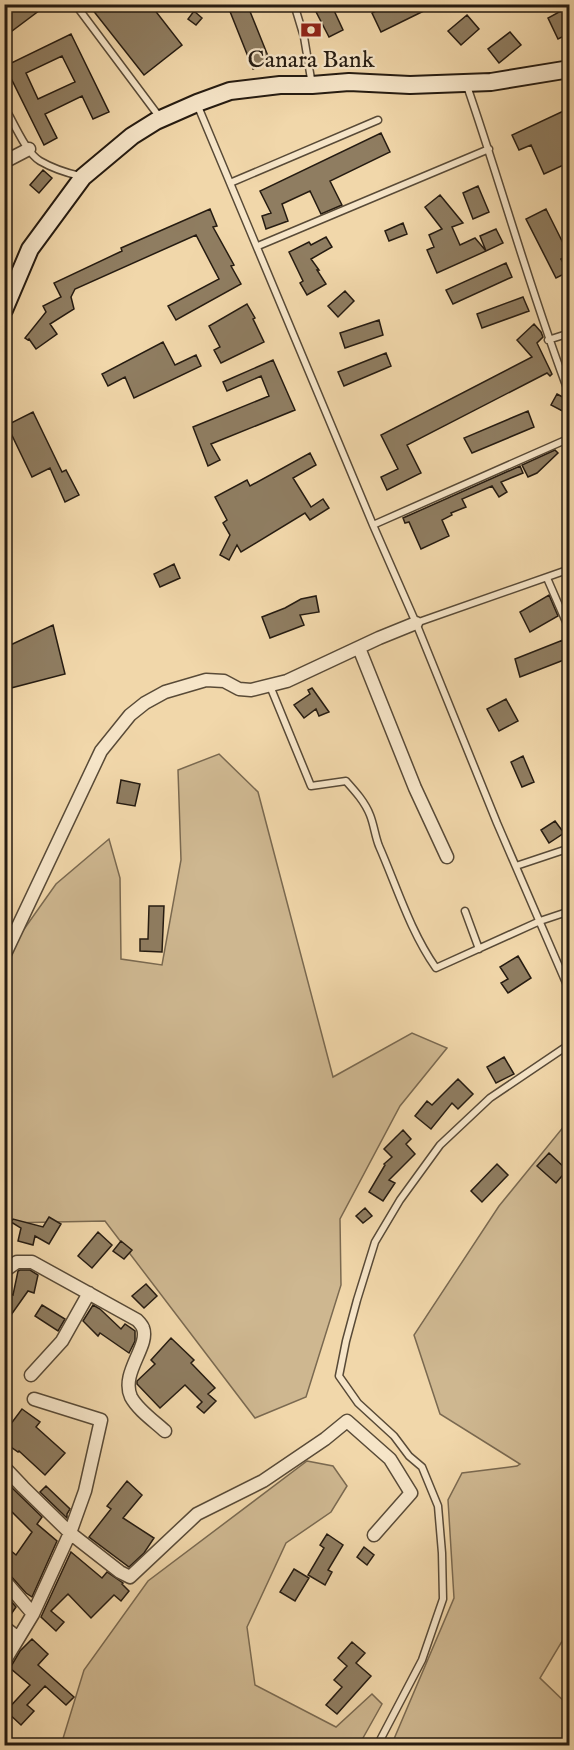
<svg xmlns="http://www.w3.org/2000/svg" width="574" height="1750" font-family="'IM FELL English',serif">
<style>
.green{fill:#ceb790;stroke:#7a6950;stroke-width:1.5}
.building{fill:#8f7d61;stroke:#251b11;stroke-width:1.5;fill-rule:evenodd}
.lines{fill:none;stroke-linecap:round;stroke-linejoin:round}
.lane-casing{stroke:#584a37;stroke-width:9}
.street-casing{stroke:#584a37;stroke-width:15}
.secondary-casing{stroke:#251b11;stroke-width:20}
.lane{stroke:#f6e5c8;stroke-width:6}
.street{stroke:#f6e5c8;stroke-width:12}
.secondary{stroke:#f6e5c8;stroke-width:16}
.labels{text-anchor:middle;stroke-width:4.5;stroke-linejoin:round;paint-order:stroke}
.poi-label{font-size:24px;fill:#251b11;stroke:#f6e5c8}
</style>
<rect width="100%" height="100%" fill="#f1d7aa"/>
<filter id="stains"><feTurbulence type="fractalNoise" baseFrequency=".00333" numOctaves="4"/><feColorMatrix values="0 0 0 0 .2 0 0 0 0 .09 0 0 0 0 .02 0 0 0 .5 -.17"/></filter>
<radialGradient id="worn" r=".72"><stop offset=".6" stop-color="#630" stop-opacity="0"/><stop offset="1" stop-color="#630" stop-opacity=".3"/></radialGradient>
<path class="green" d="M219,754L258,792L333,1077L412,1033L447,1048L400,1106L340,1219L341,1285L306,1397L255,1418L105,1221L5,1223V956L56,884L109,839L120,878L121,959L162,965L181,860L178,770Z
M569,1120L570,1628L540,1678L567,1704L569,1703V1745L391,1746L454,1598L448,1500L462,1473L517,1466L520,1464L440,1414L414,1335L499,1206Z
M307,1461L333,1466L347,1486L331,1512L286,1543L247,1627L255,1685L336,1727L372,1694L382,1704L359,1745H61L84,1670L148,1581Z"/>
<path class="building" d="M4,4H48L4,37Z
M88,4H150L182,45L144,75Z
M227,4H247L270,61L253,69Z
M312,4H331L343,30L329,37Z
M389,4H438L381,32L372,13Z
M570,6V33L558,39L548,18Z
M194,11L202,18L196,25L188,19Z
M467,15L479,29L461,45L448,31Z
M510,32L521,45L499,63L488,49Z
M71,34L109,112L93,119L82,96L45,114L57,138L44,145L5,66ZM62,56L75,82L38,99L26,73Z
M570,108V162L544,174L531,145L519,150L512,135Z
M381,133L390,152L330,181L342,205L321,214L310,191L282,204L288,221L266,229L262,216L271,213L260,191Z
M43,170L52,178L39,193L30,185Z
M478,186L489,212L473,219L463,193Z
M440,195L463,223L452,227L460,245L475,238L486,251L437,273L427,250L434,247L429,235L442,229L425,207Z
M210,209L217,226L213,227L234,265L231,266L241,284L176,320L168,306L219,279L196,235L75,289L71,297L74,309L50,324L57,334L36,349L29,339L28,340L25,338L46,312L43,306L61,297L54,283L122,251L121,248Z
M546,209L569,255L561,259L568,272L556,278L526,219Z
M403,223L407,234L389,241L385,231Z
M496,229L503,243L486,251L480,236Z
M326,237L332,247L311,259L319,270H317L326,284L307,295L300,283L303,281L289,252L309,242L311,245Z
M506,263L512,277L453,304L446,290Z
M345,291L354,301L338,317L328,306Z
M523,297L529,311L482,328L477,314Z
M247,304L255,318L253,319L264,342L221,363L214,350L220,347L209,326Z
M379,320L383,335L345,348L340,333Z
M534,324L541,332L543,337L537,343L552,374L550,376L547,373L407,445L421,473L387,490L381,477L398,469L381,435L532,357L517,340Z
M163,342L175,365L196,355L201,366L134,398L125,377L108,386L102,374Z
M386,353L391,366L344,386L338,372Z
M273,360L295,410L211,444L220,460L208,466L193,427L269,396L261,376L227,391L223,382Z
M557,394L570,401V415L551,405Z
M528,411L534,427L472,453L464,438Z
M33,412L62,472L66,470L79,495L65,502L50,468L32,477L7,425Z
M555,450L558,453L537,473L528,477L522,465Z
M310,453L316,465L293,478L311,507L323,499L329,508L310,520L305,513L241,552L237,545L229,560L220,555L230,535L223,523L227,520L215,497L247,480L250,486Z
M520,466L523,473L501,482L507,492L499,497L492,486L462,499L466,507L451,513L452,515L442,520L449,536L421,549L409,522L405,523L403,518Z
M174,564L180,578L160,587L154,574Z
M549,595L558,616L530,632L520,612Z
M316,596L319,612L300,615L304,625L270,638L262,617L285,608L301,599Z
M53,625L65,674L11,688L4,648Z
M563,640L569,658L520,677L515,659Z
M312,688L329,712L319,716L316,709L304,718L294,705L310,694L308,690Z
M506,699L518,721L499,731L487,709Z
M523,756L534,782L522,787L511,762Z
M121,780L140,784L135,806L117,803Z
M555,821L564,833L549,843L541,830Z
M149,906H164L162,952L140,951V939H148Z
M518,956L531,978L508,993L501,983L508,979L500,967Z
M504,1057L514,1074L496,1083L487,1067Z
M458,1079L473,1094L458,1109L452,1103L431,1129L415,1116L427,1101L432,1105Z
M403,1130L411,1139L406,1144L415,1154L389,1180L395,1183L383,1201L369,1192L385,1165L384,1164L392,1157L384,1149Z
M549,1153L567,1170L556,1183L537,1166Z
M497,1164L508,1175L482,1202L471,1191Z
M365,1208L372,1216L363,1223L356,1216Z
M49,1217L61,1224L49,1244L35,1236L33,1245L18,1241L21,1228L11,1222L13,1219L43,1227Z
M98,1232L112,1245L92,1268L78,1256Z
M121,1241L132,1250L124,1259L113,1251Z
M20,1270H30L38,1275L34,1293L28,1291L4,1325V1289L13,1295L18,1271Z
M146,1284L157,1296L144,1308L132,1296Z
M42,1305L65,1319L58,1331L35,1316Z
M93,1305L100,1309L121,1329L125,1324L135,1331V1341L129,1353L100,1333L98,1336L83,1321Z
M171,1338L194,1360L191,1363L215,1388L208,1394L216,1401L204,1413L197,1407L202,1402L185,1385L160,1408L137,1384V1381L155,1364L151,1360Z
M22,1409L40,1422L36,1427L65,1453L45,1475L19,1451L18,1452L4,1442V1433Z
M4,1480L42,1517L37,1524L57,1541L32,1597L26,1593L10,1575L4,1572V1545L16,1555L32,1532L4,1504Z
M127,1481L142,1495L123,1518L154,1538L144,1553L129,1567L89,1537L111,1509L107,1506Z
M46,1486L70,1509L67,1514V1518L40,1492Z
M327,1534L343,1545L328,1570L332,1572L325,1585L308,1575L324,1548L320,1545Z
M364,1547L374,1555L367,1565L357,1557Z
M71,1552L102,1578L107,1572L123,1583L122,1584L129,1591L121,1601L114,1595L91,1618L68,1594L51,1611L64,1622L56,1631L41,1617Z
M294,1569L309,1578L295,1601L280,1592Z
M4,1593L16,1607L7,1620L4,1619Z
M32,1639L48,1654L38,1665L74,1697L66,1705L45,1686L27,1705L34,1711L21,1725L6,1711L30,1685L10,1668L20,1651Z
M352,1642L365,1653L356,1663L371,1676L337,1714L326,1705L342,1687L334,1680L347,1666L338,1658Z"/>
<g class="lines">
<g class="lane-casing">
<path id="lane" d="M75,4L161,119
M294,4L304,37L312,85
M466,83C502,187 531,294 570,396
M197,104L373,525L416,623L497,823L570,992
M4,106C13,121 26,153 40,161C52,168 67,173 80,176
M230,183L378,120
M258,246L489,149
M548,340L570,333
M373,525L570,438
M547,578L570,631
M416,623L570,569
M270,686L311,786L346,781C355,791 365,802 370,815C374,825 375,836 379,846C397,887 410,931 436,968L540,921L570,911
M516,866L570,848
M465,911L479,949
M377,1746L422,1660L443,1599L442,1553L438,1506L422,1467L409,1456L394,1436L358,1403L339,1376L346,1341L357,1300L375,1242L400,1200L440,1145L490,1098L570,1044"/>
</g>
<g class="street-casing">
<path id="street" d="M4,162L29,149
M359,648L415,788L447,857
M4,956L101,751L130,715L145,703L165,692L206,680L224,681L239,689L251,690L287,681L379,638L416,623
M4,1271L17,1262H32L137,1320C139,1322 142,1325 143,1328C150,1346 120,1373 131,1397C138,1410 154,1421 165,1431
M31,1375L62,1341L89,1293
M34,1399L101,1420L85,1491L70,1533L120,1572L130,1577L197,1514L263,1481L325,1439L347,1421L390,1459L411,1493L374,1535
M4,1467L23,1487L70,1533L33,1614L4,1662
M4,1580L33,1614
M4,1627L18,1638"/>
</g>
<g class="secondary-casing">
<path id="secondary" d="M4,310L30,249L83,177L132,136L156,121L197,103L230,91L280,85H312L349,82L410,85L491,82L570,69"/>
</g>
<use href="#lane" class="lane"/>
<use href="#street" class="street"/>
<use href="#secondary" class="secondary"/>
</g>
<defs>
<g id="bank-bare" transform="scale(1.62)"><path d="M-6-4H6V4H-6ZM0-2.3a2.3 2.3 0 1 0 0 4.6a2.3 2.3 0 1 0 0-4.6Z" fill="#8f2418" stroke="#f6e5c8" stroke-width="2.5" paint-order="stroke"/></g>
</defs>
<g fill-rule="evenodd">
<use href="#bank-bare" x="311" y="30"/>
</g>
<g class="labels">
<g class="poi-label">
<text x="311" y="67">Canara Bank</text>
</g>
</g>
<rect width="574" height="1750" fill="none" stroke="#f1d7aa" stroke-width="24"/>
<rect x="6" y="6" width="562" height="1738" fill="none" stroke="#251b11" stroke-width="3"/>
<rect x="12" y="12" width="550" height="1726" fill="none" stroke="#251b11" stroke-width="1.5"/>
<rect width="100%" height="100%" filter="url(#stains)"/>
<rect width="100%" height="100%" fill="url(#worn)"/>
</svg>
